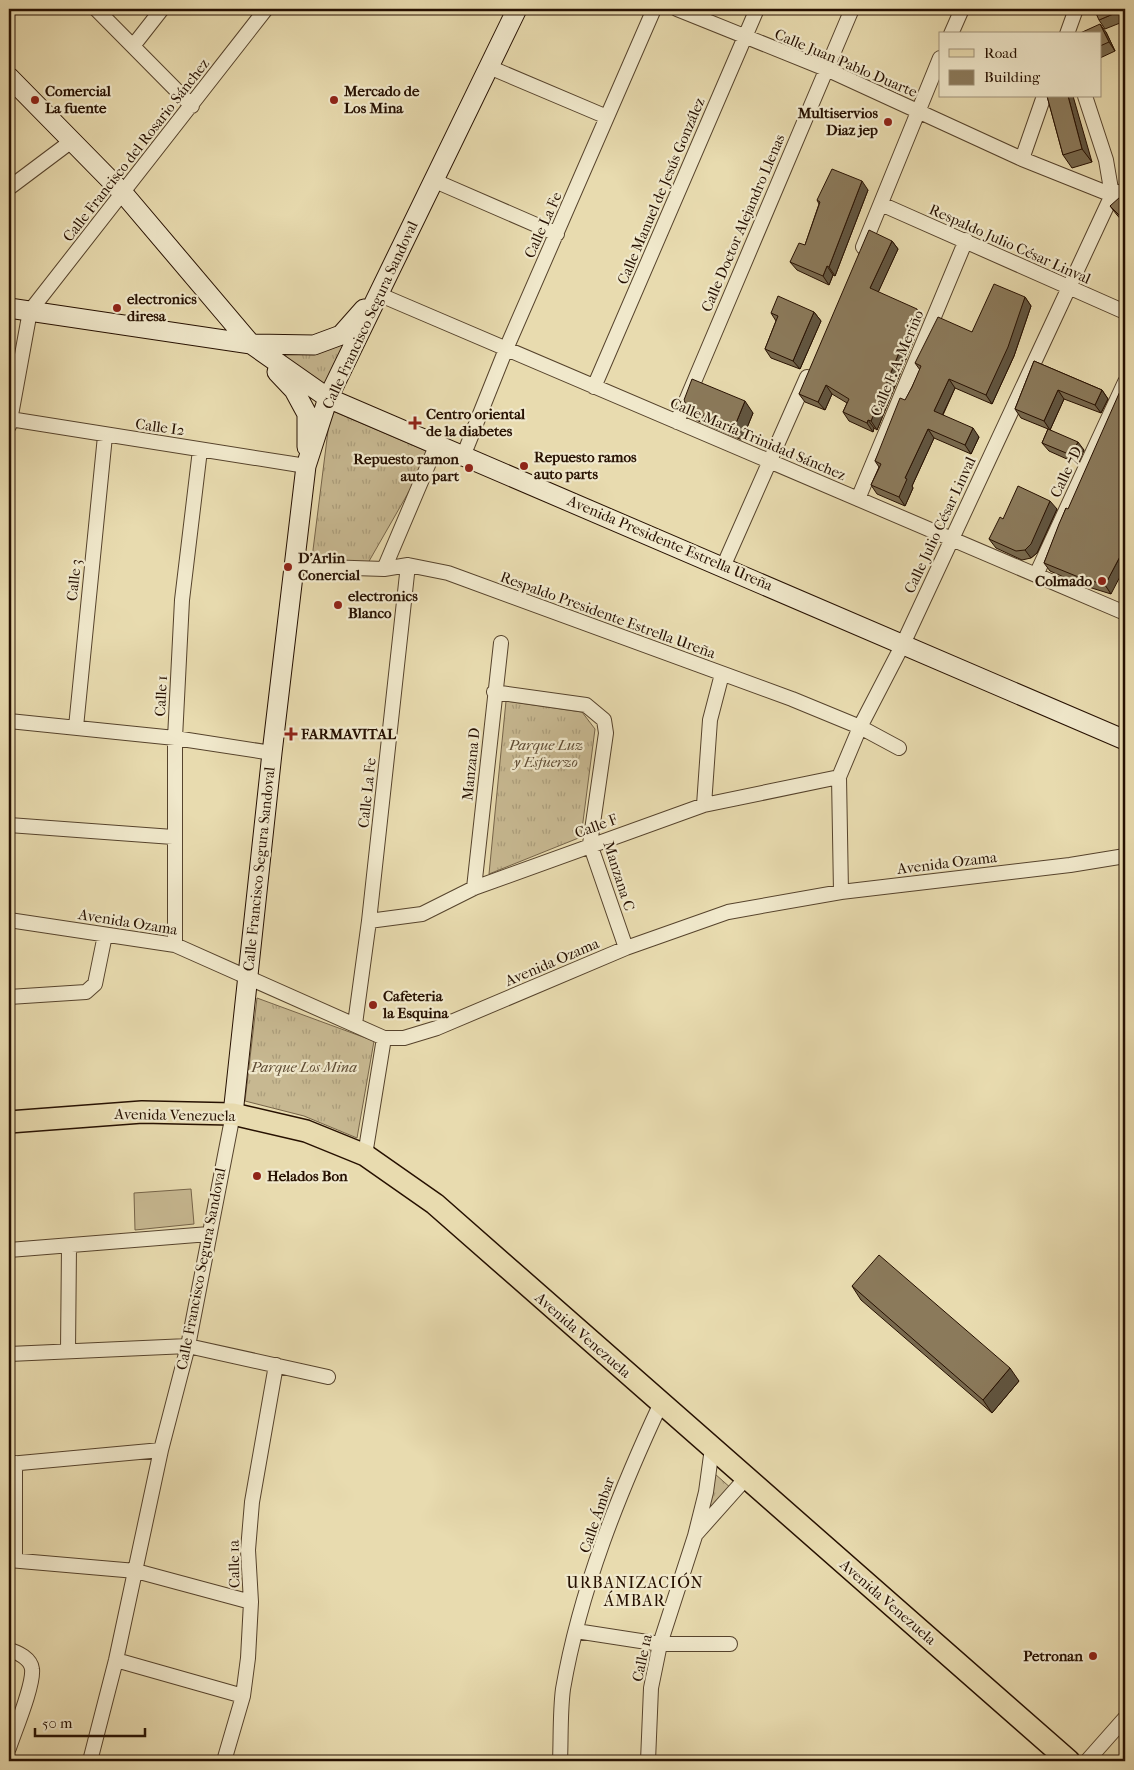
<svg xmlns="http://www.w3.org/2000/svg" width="1134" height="1770" font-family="'IM FELL French Canon',serif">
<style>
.grass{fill:url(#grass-tufts);stroke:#766449}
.garden{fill:#c7b891;stroke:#766449}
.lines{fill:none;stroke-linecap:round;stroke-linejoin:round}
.minor-casing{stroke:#56432c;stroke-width:16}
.secondary-casing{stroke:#261001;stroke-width:21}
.primary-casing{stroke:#261001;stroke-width:24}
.minor{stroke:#f0e8cb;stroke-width:14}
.secondary{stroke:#f0e8cb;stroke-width:19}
.primary{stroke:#e8dbaf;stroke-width:21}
.wall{fill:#78694e;stroke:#261001}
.shaded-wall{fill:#615540;stroke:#261001}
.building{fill:#8b7a5b;stroke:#261001}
.poi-dot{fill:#8f2418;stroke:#f0e8cb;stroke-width:2}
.labels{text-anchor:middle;stroke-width:4.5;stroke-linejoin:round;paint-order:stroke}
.street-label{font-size:15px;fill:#261001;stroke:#f0e8cb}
.poi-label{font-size:15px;font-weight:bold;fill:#261001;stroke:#f0e8cb;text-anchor:start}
.park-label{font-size:15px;font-style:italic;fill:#5e4b33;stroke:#f0e8cb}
.neighbourhood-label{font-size:16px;letter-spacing:1px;fill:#261001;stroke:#f0e8cb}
</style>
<defs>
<pattern id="grass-tufts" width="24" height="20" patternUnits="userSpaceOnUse" patternTransform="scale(1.25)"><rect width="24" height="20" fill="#c7b891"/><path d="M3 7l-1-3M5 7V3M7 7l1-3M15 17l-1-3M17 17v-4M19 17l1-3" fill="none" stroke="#ab9d7b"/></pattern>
</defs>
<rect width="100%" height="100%" fill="#e8dbaf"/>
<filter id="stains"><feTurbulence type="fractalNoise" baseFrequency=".004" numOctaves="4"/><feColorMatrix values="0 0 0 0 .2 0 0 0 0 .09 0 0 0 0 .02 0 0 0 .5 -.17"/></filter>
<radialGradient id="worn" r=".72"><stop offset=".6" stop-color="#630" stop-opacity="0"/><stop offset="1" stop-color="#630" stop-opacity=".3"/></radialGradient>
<path class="grass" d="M355,328L326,386L281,355L314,353Z
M333,411L431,453L368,563L312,558L329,423Z
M506,701L582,712L595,729L581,837L489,874Z
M257,998L374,1041L357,1138L304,1116L245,1101Z
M715,1474L732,1489L705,1519Z"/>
<path class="garden" d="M191,1189L194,1224L135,1230L134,1193Z"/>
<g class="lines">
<g class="minor-casing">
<path id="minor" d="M96,9L192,106
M677,9L826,69L1022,159L1112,195
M951,34L962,9
M1067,34L1076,9
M133,46L162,9
M489,67L607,117
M1085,96L1106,160L1112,195
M1022,159L1044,96
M435,181L557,234
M9,188L73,140
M881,204L1125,312
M863,247L940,58
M378,294L1125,613
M594,387L757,9
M10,419L306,466
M677,422L852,9
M9,426L30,311L266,9
M464,454L506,349L654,9
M858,499L966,240
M294,566L384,569L408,565L448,573L792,699L860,727L899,748
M723,567L807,377
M384,569L437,444
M1036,575L1125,382
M494,692L586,705L604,720L606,733L590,844L626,948
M9,721L175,738L272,753
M76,727L105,436
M704,805L710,720L722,674
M9,825L173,837
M474,888L501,643
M841,892L839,777L860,727L903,644L1112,195L1125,190
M9,920L175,945L384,1038H404L437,1028L626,948L728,912L841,892L1070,865L1125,856
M369,921L422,914L474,888L704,805L839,777
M175,945V738L182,600L200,450
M9,997L86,992L95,984L105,935
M355,1024L369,921L408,565
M365,1155L384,1038
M9,1250L209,1234
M68,1351L69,1246
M9,1354L188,1346L328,1377
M9,1464L161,1450
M697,1533L746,1478
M9,1560L136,1571L251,1602
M15,1560V1463
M576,1631L660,1644H730
M9,1650C18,1652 31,1659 32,1669C34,1685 15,1730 9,1748
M116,1660L243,1696
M90,1761L116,1660L161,1450L188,1346L233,1114
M224,1761L243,1696L248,1658L251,1602L248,1550L252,1502L276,1365
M560,1761C561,1738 560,1712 563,1689C580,1590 619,1493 661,1403
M648,1761L651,1688L660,1644L695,1536L706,1492L712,1448
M1087,1761L1125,1718"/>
</g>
<g class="secondary-casing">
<path id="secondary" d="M9,77L123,193L251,344L328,398L1125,740
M9,308L251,344L314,345L341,335L364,309
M277,372L294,390L307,414V447
M233,1114L272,753L306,466L328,398L517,9"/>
</g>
<g class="primary-casing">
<path id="primary" d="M9,1122L142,1112L233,1114L306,1131L365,1155L435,1204L1069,1761"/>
</g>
<use href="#minor" class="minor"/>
<use href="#secondary" class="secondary"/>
<use href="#primary" class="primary"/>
</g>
<path class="wall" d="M1125,9V21L1105,29L1099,20Z
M1106,32L1115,51L1100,58V34Z
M1047,96L1092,162L1072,168L1063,155Z
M868,190L835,276L833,275L829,285L797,270L790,262L805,245L819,204L817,200Z
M1125,202V224L1117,215L1110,206Z
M892,241L898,249L878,292L923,318L877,430L874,428L873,432L849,421L843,412L847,403L832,394L825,410L805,402L799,394Z
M1025,297L1031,306L1014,356L992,404L955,388L943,415L979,437L971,454L934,438L912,486L913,488L905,506L877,494L871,485L879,467L875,461L912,387L920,370L915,363L972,332Z
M814,312L821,321L800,369L771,358L765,349L776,321L771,313Z
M1034,361L1102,390L1108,399L1101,413L1064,399L1050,430L1084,450L1078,464L1049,451L1042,443L1048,429L1021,418L1015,409Z
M688,409L753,413L742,440L696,420Z
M1066,508L1111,594L1082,585L1050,571L1044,563Z
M1057,509L1037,553L1031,558L1022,560L996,548L989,539L1003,519Z
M852,1286L1019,1381L992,1413L861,1300Z"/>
<path class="shaded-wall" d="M1100,24L1106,32L1115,51L1109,42Z
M1068,96H1073L1092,162L1082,149Z
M862,181L868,190L835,276L829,267Z
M892,241L898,249L876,297L870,288Z
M827,266L833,275L829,285L823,276Z
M1025,297L1031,306L1014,356L992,404L986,395Z
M917,309L923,318L877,430L871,421Z
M814,312L821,321L800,369L793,361Z
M949,379L955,388L940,420L934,411Z
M826,385L832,394L825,410L818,402Z
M1058,390L1064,399L1050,430L1044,421Z
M1102,390L1108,399L1101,413L1095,405Z
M745,401L753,413L742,440L734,428Z
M868,420L874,428L873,432L867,423Z
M973,428L979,437L971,454L965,445Z
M928,429L934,438L912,486L913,488L905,506L899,497L905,478Z
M1078,442L1084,450L1078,464L1071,455Z
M1050,501L1057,509L1037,553L1031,558L1025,550Z
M1125,547V567L1111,594L1105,585Z
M1010,1368L1019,1381L992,1413L983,1400Z"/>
<path class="building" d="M1094,9H1125L1099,20Z
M1100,24L1109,42L1100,46V34H1078Z
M1047,96H1068L1082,149L1063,155Z
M832,169L862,181L829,267L827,266L823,276L790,262L799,243L805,245L820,202L817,200Z
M1120,197L1125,202V221L1110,206Z
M869,230L892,241L870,288L917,309L871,421L868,420L867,423L843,412L849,399L826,385L818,402L799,394Z
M994,284L1025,297L1008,347L986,395L949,379L934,411L973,428L965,445L928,429L905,478L907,479L899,497L871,485L881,464L875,461L900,398L905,400L912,387L921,366L915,363L938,317L972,332Z
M778,296L814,312L793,361L765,349L778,316L771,313Z
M1034,361L1102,390L1095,405L1058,390L1044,421L1015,409Z
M692,379L745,401L734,428L688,409L684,400Z
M1125,380V547L1105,585L1076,576L1044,563L1059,524L1066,508L1068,509Z
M1048,429L1078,442L1071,455L1042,443Z
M1018,486L1050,501L1031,544L1025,550L1016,551L989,539L1000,517L1003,519Z
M879,1255L1010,1368L983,1400L852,1286Z"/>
<g class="poi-dot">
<circle cx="35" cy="100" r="5"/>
<circle cx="334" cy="100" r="5"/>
<circle cx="888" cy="122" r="5"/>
<circle cx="117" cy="308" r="5"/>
<path d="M412.5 415.5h5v5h5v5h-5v5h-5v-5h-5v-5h5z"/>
<circle cx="524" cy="466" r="5"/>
<circle cx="469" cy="468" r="5"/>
<circle cx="288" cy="567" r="5"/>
<circle cx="1102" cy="581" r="5"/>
<circle cx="338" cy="605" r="5"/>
<path d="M288.5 726.5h5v5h5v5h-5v5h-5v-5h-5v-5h5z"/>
<circle cx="373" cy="1005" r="5"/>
<circle cx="257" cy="1176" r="5"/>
<circle cx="1093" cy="1656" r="5"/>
</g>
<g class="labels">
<g class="street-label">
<text transform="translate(846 63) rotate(23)" y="5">Calle Juan Pablo Duarte</text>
<text transform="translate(136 150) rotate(-52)" y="5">Calle Francisco del Rosario Sánchez</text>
<text transform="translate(661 191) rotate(-67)" y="5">Calle Manuel de Jesús González</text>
<text transform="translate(743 223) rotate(-67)" y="5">Calle Doctor Alejandro Llenas</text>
<text transform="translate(543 225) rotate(-66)" y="5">Calle La Fe</text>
<text transform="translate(1010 244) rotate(24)" y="5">Respaldo Julio César Linval</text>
<text transform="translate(370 315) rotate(-65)" y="5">Calle Francisco Segura Sandoval</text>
<text transform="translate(897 363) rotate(-67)" y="5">Calle F. A. Meriño</text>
<text transform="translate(160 427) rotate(8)" y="5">Calle I2</text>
<text transform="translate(758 439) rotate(23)" y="5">Calle María Trinidad Sánchez</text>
<text transform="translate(1066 472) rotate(-65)" y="5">Calle 7D</text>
<text transform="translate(940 525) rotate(-65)" y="5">Calle Julio César Linval</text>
<text transform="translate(670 543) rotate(23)" y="5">Avenida Presidente Estrella Ureña</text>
<text transform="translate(74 580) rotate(-84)" y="5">Calle 3</text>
<text transform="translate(608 615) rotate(20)" y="5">Respaldo Presidente Estrella Ureña</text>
<text transform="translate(161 696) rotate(-87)" y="5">Calle 1</text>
<text transform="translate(471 764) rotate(-84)" y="5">Manzana D</text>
<text transform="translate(367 793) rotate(-84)" y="5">Calle La Fe</text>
<text transform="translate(596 826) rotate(-20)" y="5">Calle F</text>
<text transform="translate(947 863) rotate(-7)" y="5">Avenida Ozama</text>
<text transform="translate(259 869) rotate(-84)" y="5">Calle Francisco Segura Sandoval</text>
<text transform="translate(619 876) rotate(72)" y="5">Manzana C</text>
<text transform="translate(128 922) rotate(9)" y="5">Avenida Ozama</text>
<text transform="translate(552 962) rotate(-23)" y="5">Avenida Ozama</text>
<text transform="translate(175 1115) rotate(1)" y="5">Avenida Venezuela</text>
<text transform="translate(201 1269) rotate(-79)" y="5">Calle Francisco Segura Sandoval</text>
<text transform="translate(583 1335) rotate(41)" y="5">Avenida Venezuela</text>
<text transform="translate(597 1515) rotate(-71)" y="5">Calle Ámbar</text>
<text transform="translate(234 1564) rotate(-91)" y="5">Calle 1a</text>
<text transform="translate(888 1602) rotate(41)" y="5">Avenida Venezuela</text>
<text transform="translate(642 1658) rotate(-78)" y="5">Calle 1a</text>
</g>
<g class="poi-label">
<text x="45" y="96">Comercial<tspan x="45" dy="17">La fuente</tspan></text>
<text x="344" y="96">Mercado de<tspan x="344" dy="17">Los Mina</tspan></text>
<text x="878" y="118" text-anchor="end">Multiservios<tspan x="878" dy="17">Diaz jep</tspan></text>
<text x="127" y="304">electronics<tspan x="127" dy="17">diresa</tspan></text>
<text x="426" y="419">Centro oriental<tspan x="426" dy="17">de la diabetes</tspan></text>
<text x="534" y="462">Repuesto ramos<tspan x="534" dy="17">auto parts</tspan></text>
<text x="459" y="464" text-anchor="end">Repuesto ramon<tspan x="459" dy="17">auto part</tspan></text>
<text x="298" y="563">D’Arlin<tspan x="298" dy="17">Conercial</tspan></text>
<text x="1092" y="586" text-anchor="end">Colmado</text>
<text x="348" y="601">electronics<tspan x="348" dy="17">Blanco</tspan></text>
<text x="301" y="739">FARMAVITAL</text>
<text x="383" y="1001">Cafeteria<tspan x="383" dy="17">la Esquina</tspan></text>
<text x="267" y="1181">Helados Bon</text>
<text x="1083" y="1661" text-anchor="end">Petronan</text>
</g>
<g class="park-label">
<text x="546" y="750">Parque Luz<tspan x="546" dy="17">y Esfuerzo</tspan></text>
<text x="304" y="1072">Parque Los Mina</text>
</g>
<g class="neighbourhood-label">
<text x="635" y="1588">URBANIZACIÓN<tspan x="635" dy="18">ÁMBAR</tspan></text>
</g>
</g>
<rect width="1134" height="1770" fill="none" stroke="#e8dbaf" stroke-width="30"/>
<rect x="10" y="10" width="1114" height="1750" fill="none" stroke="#261001" stroke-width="2.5"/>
<rect x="15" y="15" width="1104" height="1740" fill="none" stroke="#261001"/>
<rect x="939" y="32" width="162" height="65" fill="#f0e8cb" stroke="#9f927a"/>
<rect x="949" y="49" width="25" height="8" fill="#e8dbaf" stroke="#9f927a"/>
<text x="984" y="58" font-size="15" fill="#261001">Road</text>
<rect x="949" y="70" width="25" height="15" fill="#8b7a5b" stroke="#9f927a"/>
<text x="984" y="82" font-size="15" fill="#261001">Building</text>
<path d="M35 1728v8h110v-8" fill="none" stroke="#261001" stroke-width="2.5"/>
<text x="42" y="1728" font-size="15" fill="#261001" stroke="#f0e8cb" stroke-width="4" paint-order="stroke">50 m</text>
<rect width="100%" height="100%" filter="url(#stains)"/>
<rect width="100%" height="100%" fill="url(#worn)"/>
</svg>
